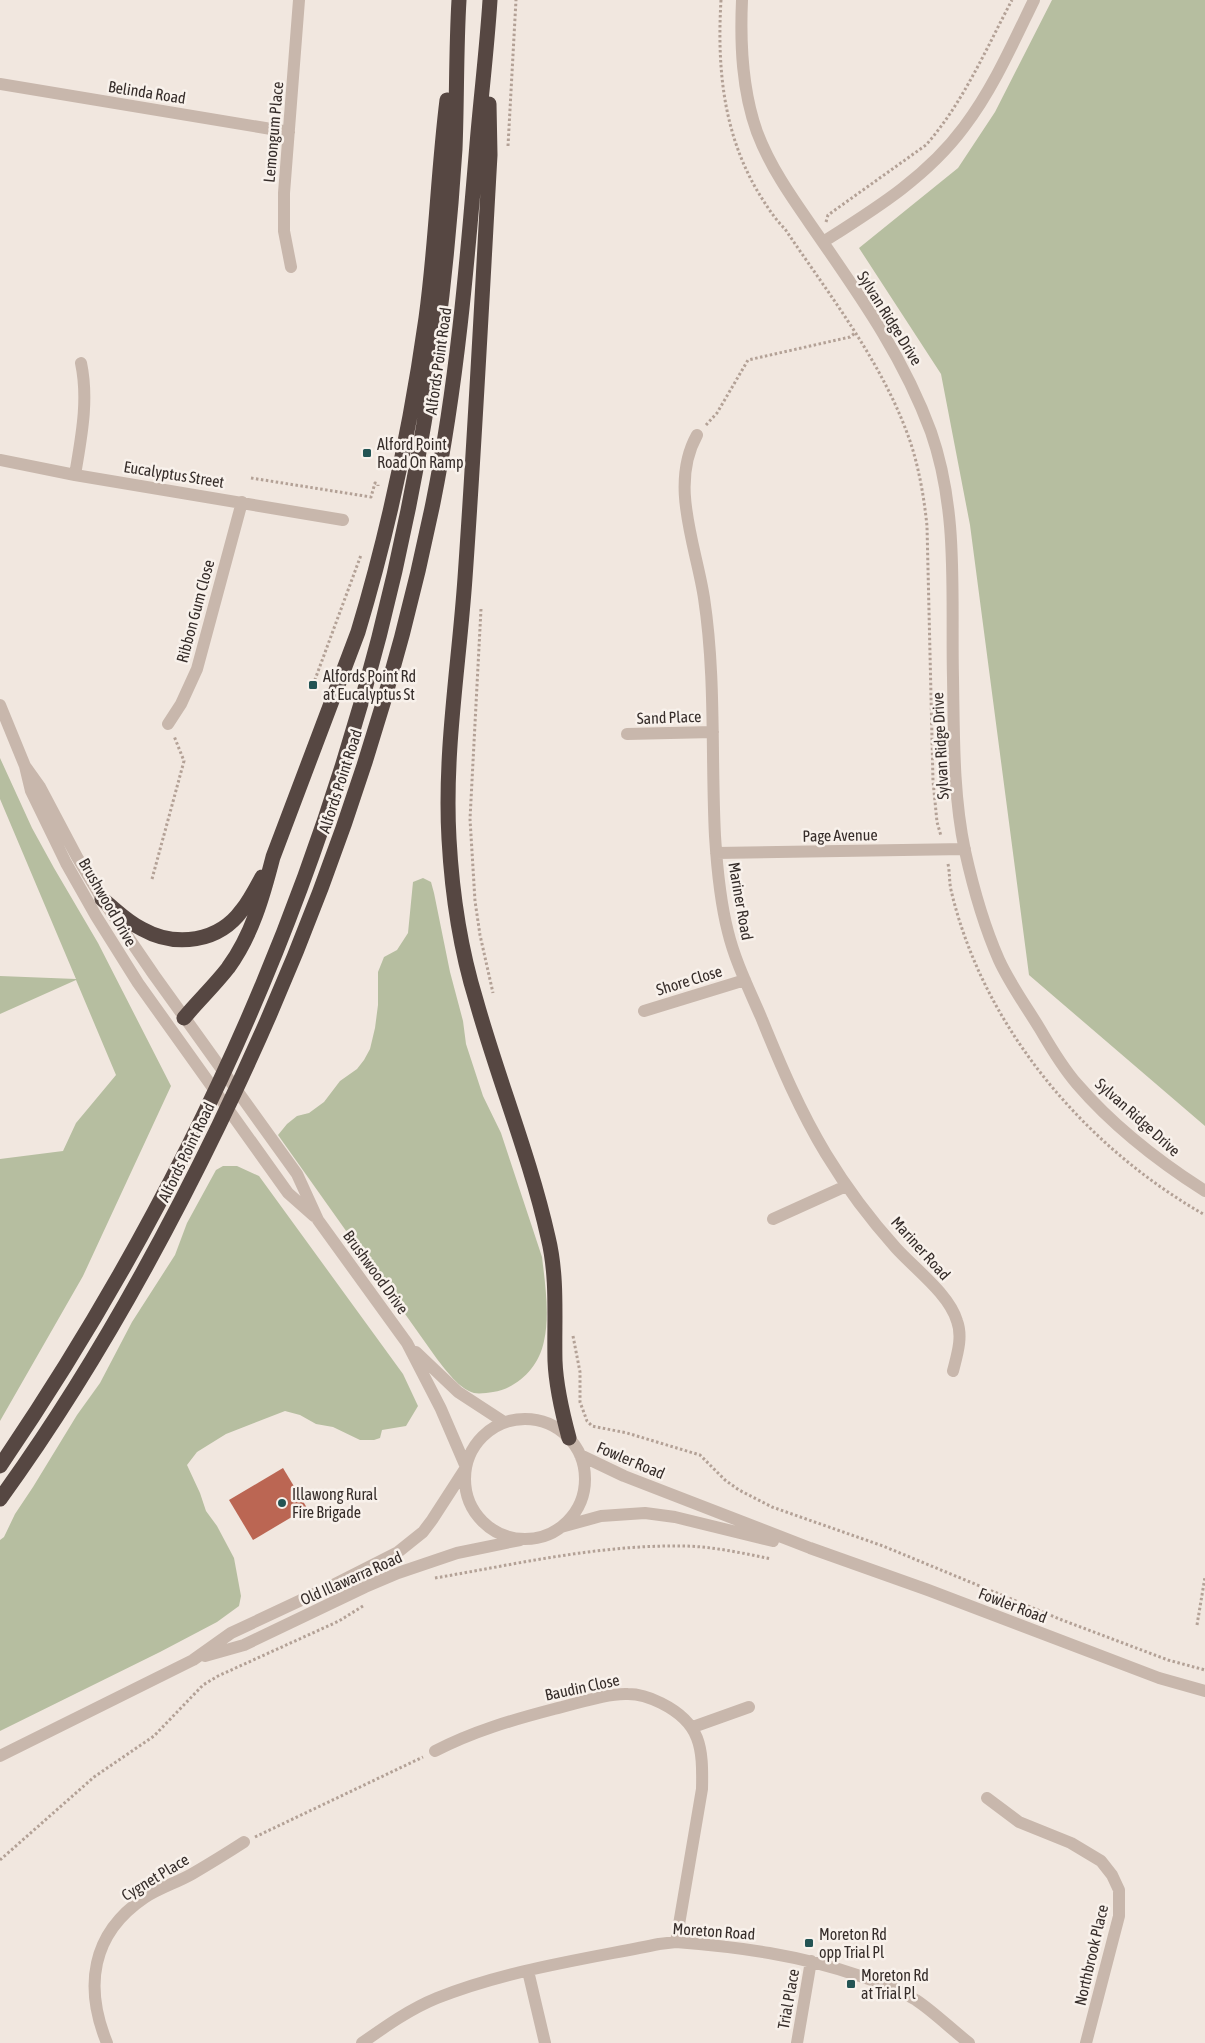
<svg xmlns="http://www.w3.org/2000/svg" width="1205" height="2043" font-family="'Asap Condensed',sans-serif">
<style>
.green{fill:#b6bea0}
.building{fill:#bb6653}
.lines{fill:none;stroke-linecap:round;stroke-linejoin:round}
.path{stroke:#b3a196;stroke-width:3;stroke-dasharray:2.5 2.5;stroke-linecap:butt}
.minor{stroke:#c8b7ac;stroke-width:12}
.highway{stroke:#564742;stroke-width:15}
.poi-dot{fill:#235454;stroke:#f8f1eb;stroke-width:2}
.labels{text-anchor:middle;stroke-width:5;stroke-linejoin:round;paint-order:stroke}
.street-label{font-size:16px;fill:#362d2a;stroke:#f8f1eb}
.poi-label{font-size:16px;fill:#362d2a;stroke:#f8f1eb;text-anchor:start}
</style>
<rect width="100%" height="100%" fill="#f1e7df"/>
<path class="green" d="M1052,0H1205V1126L1029,975L970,525L941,374L859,248L958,168L995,112Z
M0,758L32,828L54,868L98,943L171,1086L83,1276L0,1421V1159L63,1151L76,1123L116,1075L76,980L0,1014V976L76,979L0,799Z
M423,878L431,882L434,893L450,972L463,1021L466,1044L483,1096L501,1133L542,1257C545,1283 550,1315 544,1341C539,1367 518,1388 493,1392C487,1393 479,1394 474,1393C459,1389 446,1370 437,1359L278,1135L287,1124L297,1116L309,1113L324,1102L340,1081L357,1069L364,1060L370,1049L375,1028L378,1005V972L384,957L397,950L408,933L413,882Z
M223,1166H237L259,1176L403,1374L418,1406L406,1426L382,1430L380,1438L374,1440H360L333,1427L316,1424L300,1415L285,1411L226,1434L197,1452L187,1465L200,1493L206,1511L217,1526L234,1558L241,1596L239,1606L217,1622L160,1652L0,1731V1540L4,1537L15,1514L33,1487L77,1415L100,1383L132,1322L175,1255L187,1223L216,1170Z"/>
<path class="building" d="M283,1468L307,1508L253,1540L229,1500Z"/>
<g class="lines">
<path class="path" d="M721,0C717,67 723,133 758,192C766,205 774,218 785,229C830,296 883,363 910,441C919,468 924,497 927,526L933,781L937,822L941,836
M508,146L516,0
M826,222L828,215L926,145C963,103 986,49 1012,0
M706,425L717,413L748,360L850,337L855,333
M251,478L371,497L375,483L378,484V486
M481,609L470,819L475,901L480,935L493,993
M313,685L361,555
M948,864C950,873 949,881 951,890C983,1027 1085,1147 1205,1215
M152,879L184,761L174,736
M573,1336L580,1372V1402L587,1421L592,1426L627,1433L700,1455L725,1480L739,1490L772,1507L883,1546L1062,1620L1168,1660L1205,1670
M435,1578C517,1564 597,1545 681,1546C711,1546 742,1553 771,1559
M1197,1625L1205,1577
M255,1837L423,1757
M0,1860L94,1777L154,1736L203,1685L218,1676L339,1621L363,1606"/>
<path class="minor" d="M742,0C740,45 742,90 757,132C772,172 798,206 822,241C865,303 905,361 931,432C959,512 951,595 953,678C954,735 953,795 965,851C973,887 984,926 999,960C1010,984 1026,1006 1040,1029C1051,1048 1063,1068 1077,1084C1114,1127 1158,1161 1205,1191
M0,84L289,132
M823,242C875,209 927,177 964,127C993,89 1013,43 1034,0
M291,267L284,231V193L299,0
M697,435C669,485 696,545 704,598C716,677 711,757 715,836C717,868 720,901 728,932C735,961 749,989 761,1017C780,1064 800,1111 826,1154C846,1187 870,1219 896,1248C915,1269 949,1294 957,1321C963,1337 957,1355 953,1371
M0,460L75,475L343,520
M75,475C81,438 89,401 81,363
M0,705L25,766L31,791L66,863L96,916L138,983L288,1193L314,1216
M168,724L181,704L197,669L242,502
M627,734L713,732
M25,766L40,787L77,857L102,899L154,975L297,1174L318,1220L407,1343L441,1409L466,1467
M716,853L965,849
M644,1011L745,980
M773,1219L846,1186
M416,1352L458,1392L504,1422
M465 1479a60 60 0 1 1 120 0a60 60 0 1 1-120 0Z
M580,1455L624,1476L810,1548L928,1590L1159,1678L1205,1691
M561,1527L601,1516L645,1513L675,1517L773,1541
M205,1656L244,1645L365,1587L398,1573L457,1553L520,1540
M693,1727L749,1707
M435,1751C474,1731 512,1720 554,1709C576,1704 606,1693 628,1694C640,1694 651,1698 661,1703C701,1723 703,1747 702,1789L676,1942
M0,1756L193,1660L231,1633L327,1588L398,1552L423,1532L432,1520L465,1469
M987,1798L1019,1822L1071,1843L1101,1861L1112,1875L1119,1890V1916L1086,2043
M528,1971L545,2043
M107,2043C84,1987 91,1934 144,1898C159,1888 176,1883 192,1874C209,1864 227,1853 244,1842
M362,2043C386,2026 410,2009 437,1998C507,1970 585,1959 659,1944L676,1942C740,1947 799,1955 860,1976C879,1982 898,1989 916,2000C934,2012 951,2029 969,2043
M797,2043L811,1961"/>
<path class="highway" d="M489,104L490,155C482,296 475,437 465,578C459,665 444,752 449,839C452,893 460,948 476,1000C498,1079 530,1157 548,1237C558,1278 554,1319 555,1361C556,1387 562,1412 569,1438
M102,899C115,909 127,922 142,929C176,948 219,942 242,910C250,900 256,888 262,877
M184,1018C198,1001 214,986 228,968C252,935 263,896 273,857L358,632C389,529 411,424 426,318C436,246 438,172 447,100
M0,1466C233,1124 383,747 437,336C445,274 451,211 455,149C457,99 456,50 459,0
M0,1499C85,1382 156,1255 219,1125C315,927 389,719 433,503C457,384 467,265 477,144C481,96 487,48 490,0"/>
</g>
<g class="poi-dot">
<rect x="362" y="448" width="10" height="10" rx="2.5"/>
<rect x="308" y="680" width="10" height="10" rx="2.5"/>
<circle cx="282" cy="1503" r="5"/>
<rect x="804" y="1938" width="10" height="10" rx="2.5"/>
<rect x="846" y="1979" width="10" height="10" rx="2.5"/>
</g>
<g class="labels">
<g class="street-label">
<text transform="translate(147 92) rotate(9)" y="6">Belinda Road</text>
<text transform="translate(273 132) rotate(-85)" y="6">Lemongum Place</text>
<text transform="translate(890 318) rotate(58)" y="6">Sylvan Ridge Drive</text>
<text transform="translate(438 361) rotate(-82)" y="6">Alfords Point Road</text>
<text transform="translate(174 474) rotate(9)" y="6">Eucalyptus Street</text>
<text transform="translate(195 611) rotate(-75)" y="6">Ribbon Gum Close</text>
<text transform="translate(669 717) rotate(-2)" y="6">Sand Place</text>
<text transform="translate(940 746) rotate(-93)" y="6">Sylvan Ridge Drive</text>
<text transform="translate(340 781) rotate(-72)" y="6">Alfords Point Road</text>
<text transform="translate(840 835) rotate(-1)" y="6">Page Avenue</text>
<text transform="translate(741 901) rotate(80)" y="6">Mariner Road</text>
<text transform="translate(108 902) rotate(60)" y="6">Brushwood Drive</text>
<text transform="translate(689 980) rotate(-17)" y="6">Shore Close</text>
<text transform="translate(1138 1117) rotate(42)" y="6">Sylvan Ridge Drive</text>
<text transform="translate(186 1152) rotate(-64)" y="6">Alfords Point Road</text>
<text transform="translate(921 1248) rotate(48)" y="6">Mariner Road</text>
<text transform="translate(376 1272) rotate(54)" y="6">Brushwood Drive</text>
<text transform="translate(631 1460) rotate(23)" y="6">Fowler Road</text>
<text transform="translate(351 1578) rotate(-24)" y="6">Old Illawarra Road</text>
<text transform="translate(1013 1605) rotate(21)" y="6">Fowler Road</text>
<text transform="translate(582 1687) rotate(-12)" y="6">Baudin Close</text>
<text transform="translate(155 1877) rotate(-31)" y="6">Cygnet Place</text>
<text transform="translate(714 1931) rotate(4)" y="6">Moreton Road</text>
<text transform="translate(1091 1955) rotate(-77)" y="6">Northbrook Place</text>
<text transform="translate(788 1999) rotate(-80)" y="6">Trial Place</text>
</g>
<g class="poi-label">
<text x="377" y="450">Alford Point<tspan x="377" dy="18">Road On Ramp</tspan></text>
<text x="323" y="682">Alfords Point Rd<tspan x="323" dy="18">at Eucalyptus St</tspan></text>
<text x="292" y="1500">Illawong Rural<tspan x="292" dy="18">Fire Brigade</tspan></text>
<text x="819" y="1940">Moreton Rd<tspan x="819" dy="18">opp Trial Pl</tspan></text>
<text x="861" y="1981">Moreton Rd<tspan x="861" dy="18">at Trial Pl</tspan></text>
</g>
</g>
</svg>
